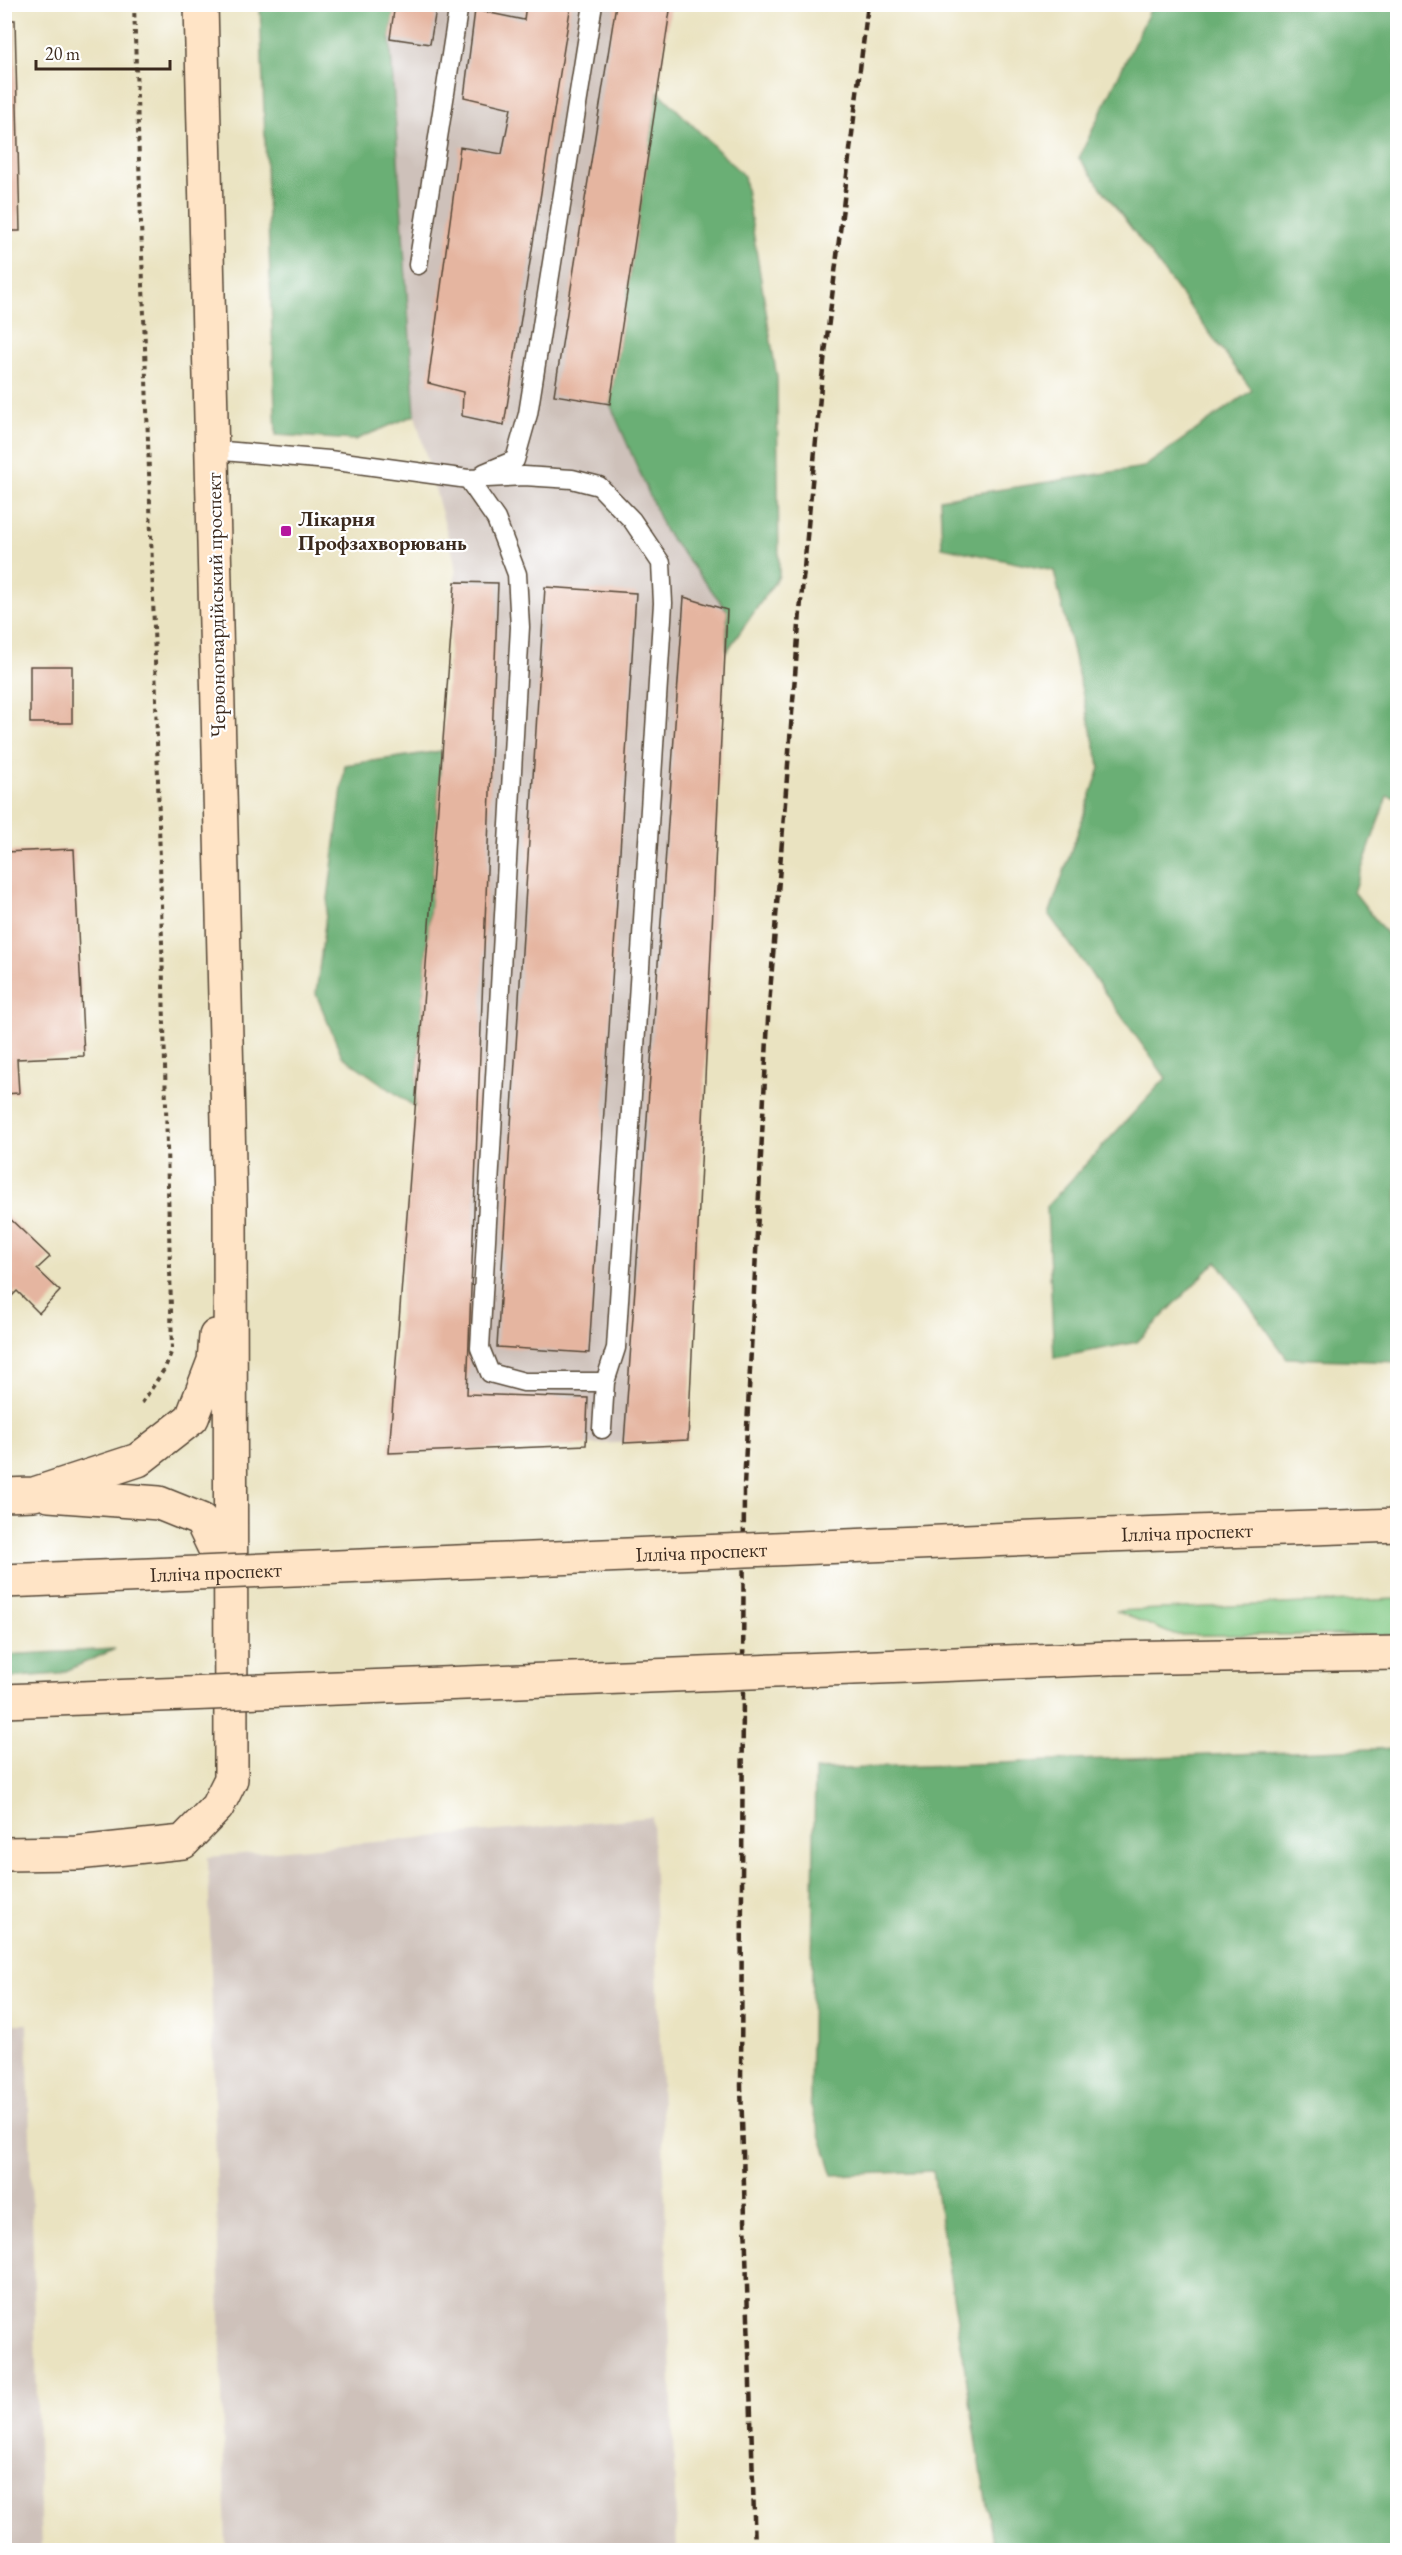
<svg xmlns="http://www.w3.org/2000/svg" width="1402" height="2555" font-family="'EB Garamond',serif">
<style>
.industrial{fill:#cec1ba}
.green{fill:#84cb87;stroke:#607a52;stroke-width:1.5}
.forest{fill:#6baf74;stroke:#536c49;stroke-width:1.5}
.building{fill:#e5b5a0}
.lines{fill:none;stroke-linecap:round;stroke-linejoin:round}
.lane-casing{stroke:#554636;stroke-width:21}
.secondary-casing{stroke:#554636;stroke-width:36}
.path{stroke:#554636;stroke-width:4;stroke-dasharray:4.5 4.5;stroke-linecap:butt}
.lane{stroke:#fff;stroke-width:18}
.secondary{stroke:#ffe4c6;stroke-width:33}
.rail{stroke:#3b2a1e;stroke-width:4.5;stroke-dasharray:9 4.5;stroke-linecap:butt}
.secondary-bridge-casing{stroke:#554636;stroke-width:36;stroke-linecap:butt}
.secondary-bridge{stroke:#ffe4c6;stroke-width:33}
.poi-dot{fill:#b5179e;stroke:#fff;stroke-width:2}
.labels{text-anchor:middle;stroke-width:4.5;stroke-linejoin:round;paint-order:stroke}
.poi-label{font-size:21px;font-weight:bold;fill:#3b2a1e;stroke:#fff;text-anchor:start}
.street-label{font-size:21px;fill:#3b2a1e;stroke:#fff}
</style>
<rect width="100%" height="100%" fill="#fff"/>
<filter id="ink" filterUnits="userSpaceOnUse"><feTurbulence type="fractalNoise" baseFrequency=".0167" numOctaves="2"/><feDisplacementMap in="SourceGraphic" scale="12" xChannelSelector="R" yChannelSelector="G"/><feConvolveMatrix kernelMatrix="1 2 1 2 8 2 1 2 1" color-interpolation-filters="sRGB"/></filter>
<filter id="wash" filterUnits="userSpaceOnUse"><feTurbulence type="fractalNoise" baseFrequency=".008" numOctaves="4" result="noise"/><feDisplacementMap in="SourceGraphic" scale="24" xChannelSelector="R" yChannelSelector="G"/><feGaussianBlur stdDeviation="1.35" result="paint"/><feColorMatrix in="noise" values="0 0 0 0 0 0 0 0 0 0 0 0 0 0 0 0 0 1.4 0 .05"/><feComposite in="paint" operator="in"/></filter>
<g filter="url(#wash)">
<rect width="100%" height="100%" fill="#eae3c1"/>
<path class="industrial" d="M395,5H671L610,403L665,531L727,610L688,1440L389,1453L456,566L415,415L390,38Z
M652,1817L677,2550H226L208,1857Z
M4,2024H27L41,2550H5Z"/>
<path class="green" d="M1397,1599V1635H1174L1116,1611Z"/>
<path class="forest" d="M1153,4L1397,5L1398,798L1387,796L1354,892L1397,947V1362L1287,1358L1217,1261L1137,1342L1054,1358L1047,1206L1166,1078L1049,915L1100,768L1054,571L942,547L940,499L1144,467L1252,390L1079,158Z
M260,5H395L390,38L415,415L355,440L276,435Z
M658,91L744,176L777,378L779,576L727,651V610L665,531L610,404Z
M442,751L415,1107L342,1056L316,994L345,765Z
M115,1649L59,1674L5,1678V1655Z
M1397,1748V2550H994L933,2171L833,2175L810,2103L815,1770Z"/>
<g id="blocks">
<path class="building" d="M395,4H437L430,44L390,38Z
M526,4H571L504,425L462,416L463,392L428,383L460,147L502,154L511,108L464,97L475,10L524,20Z
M616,4H671L610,404L554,395Z
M4,20H15L20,231H4Z
M455,582L498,583L467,1394L588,1398L586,1445L389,1453Z
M545,587L636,593L589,1353L497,1347Z
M684,597L727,610L688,1440L624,1443Z
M30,666H72V723H30Z
M74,849L84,1056L17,1059L19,1093L4,1094V852Z
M6,1094L8,1138H4V1095Z
M4,1213L50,1257L37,1269L60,1291L39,1313L17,1291L4,1304Z"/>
</g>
</g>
<g filter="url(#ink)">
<use href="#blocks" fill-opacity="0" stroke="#554636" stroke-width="1.5"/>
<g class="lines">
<g class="lane-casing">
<path id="lane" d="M418,265L459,4
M212,450L329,460L468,479L524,476L572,479L599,486L632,520L661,563L663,603L616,1348L605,1382H524L490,1373L480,1348L520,627L517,574L496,519L468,479
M484,473L515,460L528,414L593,4
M602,1429L605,1382"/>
</g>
<g class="secondary-casing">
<g id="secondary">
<path d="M4,1495L34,1494L138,1460L192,1418L214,1361L216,1336"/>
<path d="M49,1495L159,1503L201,1520L227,1574"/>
<path id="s1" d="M1107,1535L1398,1525"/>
<path d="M1112,1658L1398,1653"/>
<path d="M4,1854L77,1853L183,1842L217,1807L231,1779L230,1205L201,4"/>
</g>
</g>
<path class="path" d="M134,4L155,659L172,1350L165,1368L142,1403"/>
<use href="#lane" class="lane"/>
<use href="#secondary" class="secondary"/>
<path class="rail" d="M755,2550L741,2086L744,1486L768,1019L800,612L821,386L868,4"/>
<g class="secondary-bridge-casing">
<g id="secondary-bridge">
<path id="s2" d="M4,1581L1107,1535"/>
<path d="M4,1701L1112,1658"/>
</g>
</g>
<use href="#secondary-bridge" class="secondary-bridge"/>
</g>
</g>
<rect class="poi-dot" x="280" y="525" width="12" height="12" rx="3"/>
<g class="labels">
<g class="poi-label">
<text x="298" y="526">Лікарня<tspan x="298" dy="24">Профзахворювань</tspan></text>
</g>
<g class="street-label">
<text transform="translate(216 605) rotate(-91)" y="7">Червоногвардійський проспект</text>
<text dy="7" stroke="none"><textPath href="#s1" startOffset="80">Ілліча проспект</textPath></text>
<text dy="7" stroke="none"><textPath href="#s2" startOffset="698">Ілліча проспект</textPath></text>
<text dy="7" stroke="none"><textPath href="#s2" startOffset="212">Ілліча проспект</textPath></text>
</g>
</g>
<rect width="1402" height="2555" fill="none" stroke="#fff" stroke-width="24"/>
<path d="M36 60v9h134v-9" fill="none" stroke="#3b2a1e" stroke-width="3"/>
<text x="45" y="60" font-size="18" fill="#3b2a1e" stroke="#ffffff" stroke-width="4.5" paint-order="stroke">20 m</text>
</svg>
